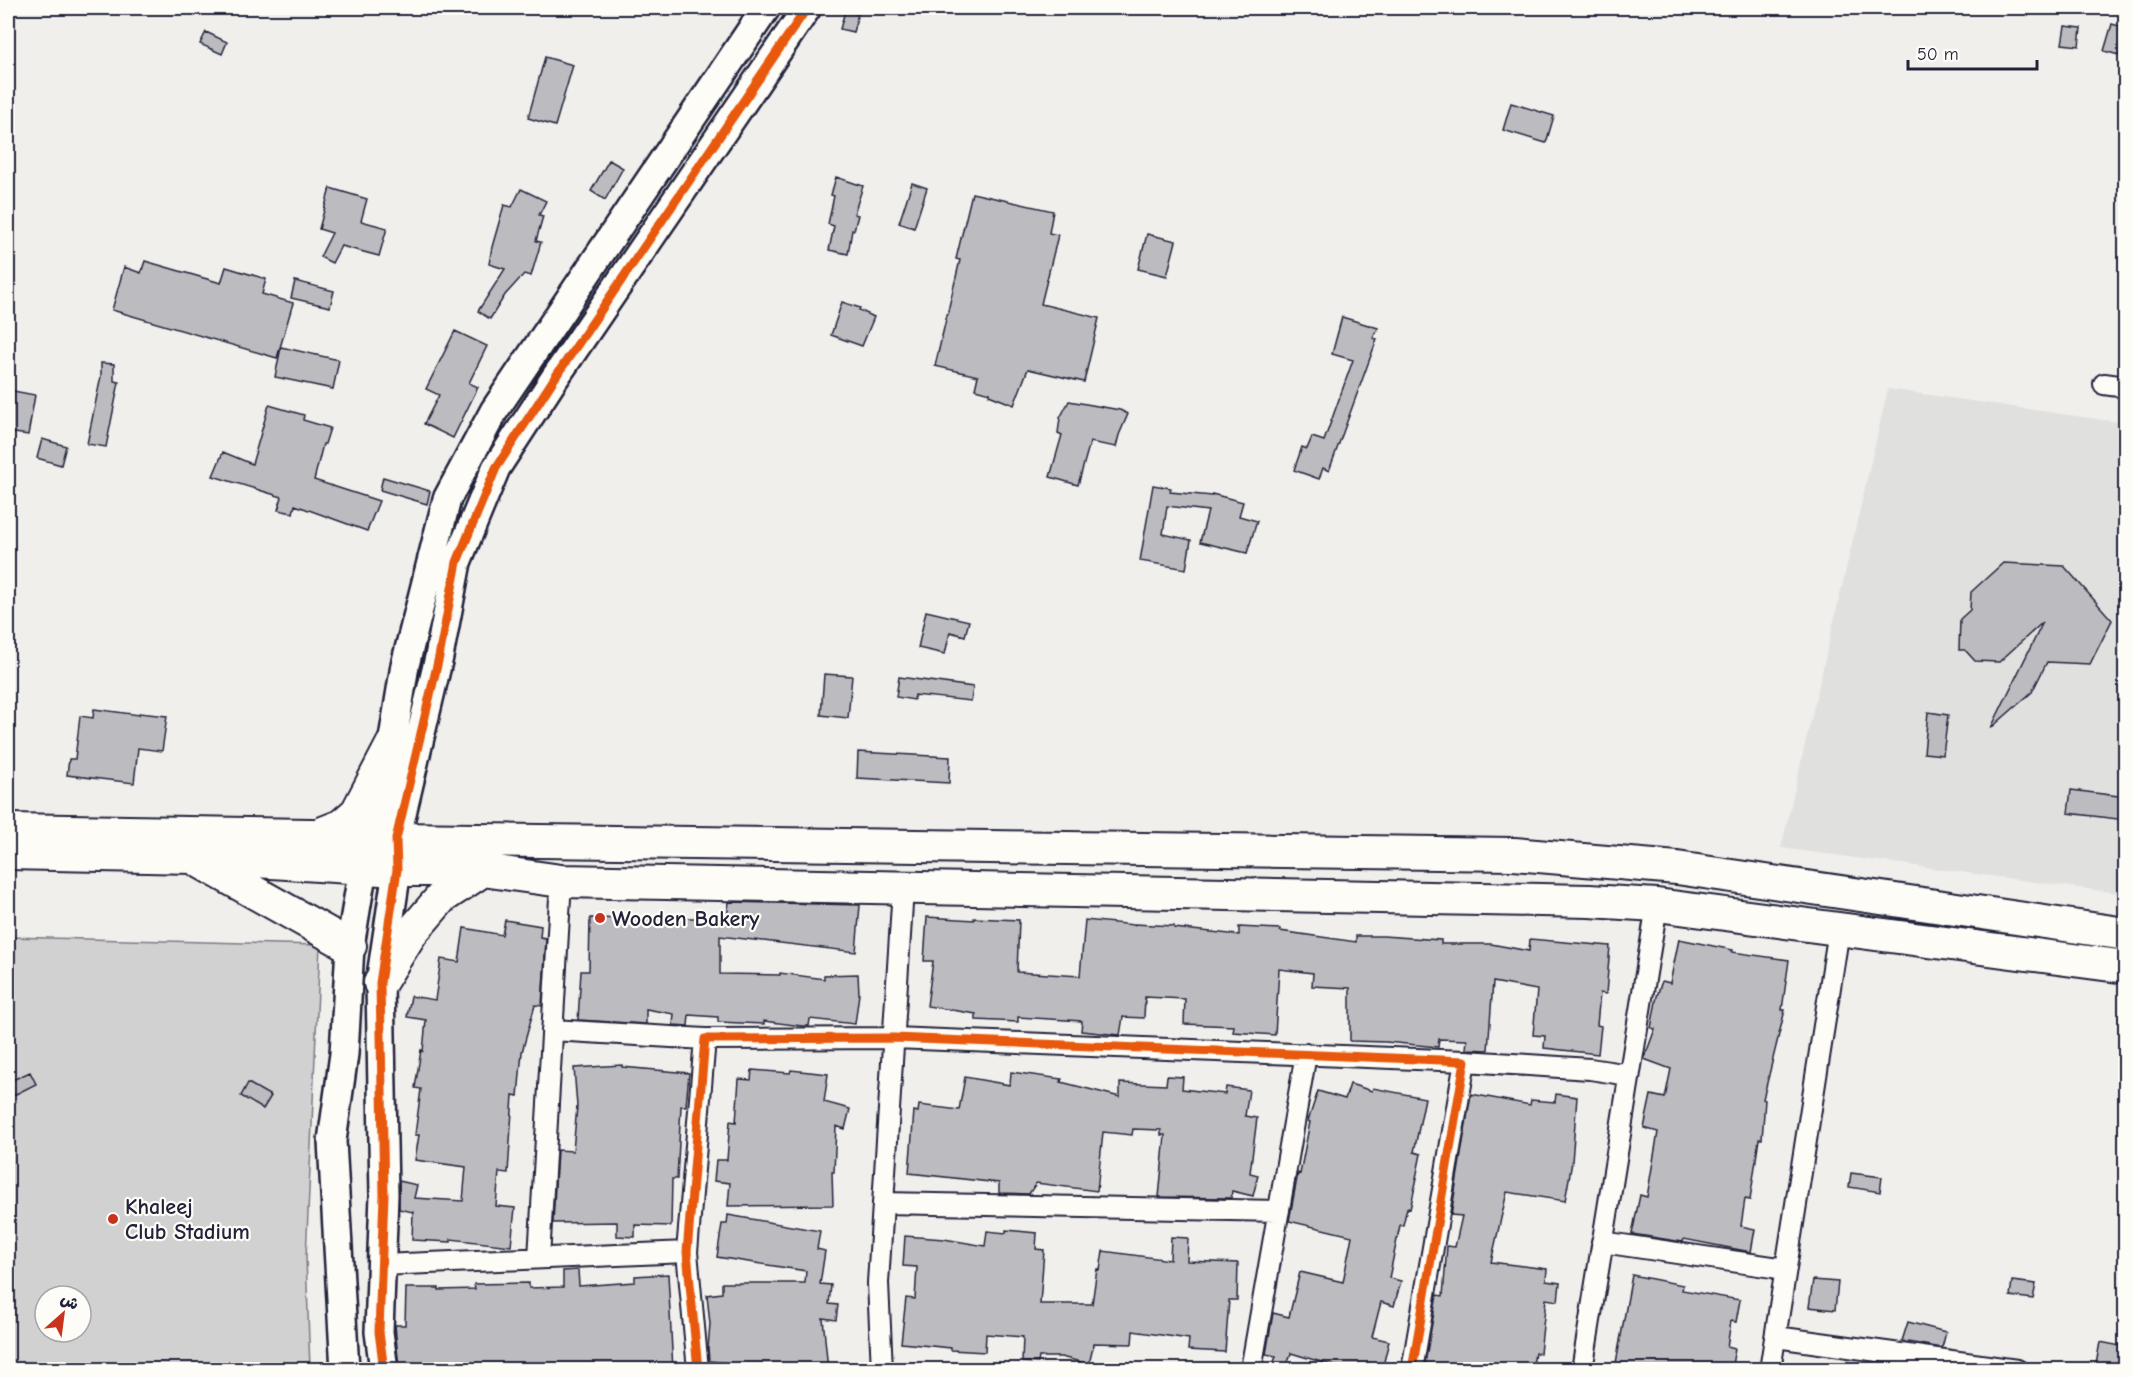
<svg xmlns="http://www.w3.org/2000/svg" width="2133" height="1377" font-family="'Comic Neue','Playpen Sans Arabic',sans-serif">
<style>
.built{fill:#e0e0df}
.green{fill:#d2d1d1;stroke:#7a7a86;stroke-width:1.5;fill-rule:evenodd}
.building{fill:#bcbcc0;stroke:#22223b;stroke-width:1.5}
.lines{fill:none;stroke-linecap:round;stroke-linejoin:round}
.street-casing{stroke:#22223b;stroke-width:24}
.secondary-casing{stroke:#22223b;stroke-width:32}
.primary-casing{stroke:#22223b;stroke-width:36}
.street{stroke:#fdfcf7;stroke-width:20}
.secondary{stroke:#fdfcf7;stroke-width:27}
.primary{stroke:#fdfcf7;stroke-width:32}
.cycleway-casing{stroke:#fdfcf7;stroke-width:13}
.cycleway{stroke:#e8590c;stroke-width:9}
.poi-dot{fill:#c8321e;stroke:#fdfcf7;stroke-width:2}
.labels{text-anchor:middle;stroke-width:4.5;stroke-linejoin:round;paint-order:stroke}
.poi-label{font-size:22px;font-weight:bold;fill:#22223b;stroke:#fdfcf7;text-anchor:start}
</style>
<rect width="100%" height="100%" fill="#f0efec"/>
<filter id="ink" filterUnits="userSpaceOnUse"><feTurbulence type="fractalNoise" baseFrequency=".0167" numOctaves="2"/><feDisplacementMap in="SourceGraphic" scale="12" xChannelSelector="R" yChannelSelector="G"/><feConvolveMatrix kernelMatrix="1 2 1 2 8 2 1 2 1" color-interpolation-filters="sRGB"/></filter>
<g filter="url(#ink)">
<path class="built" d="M1888,389L2125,423V894L1781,848Z"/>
<path class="green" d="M8,937L320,945L306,1257L310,1369L8,1370ZM45,1296H81V1332H45Z"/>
<path class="building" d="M845,11L858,14L853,32L840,29Z
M2112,24L2126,28V57L2104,51Z
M2065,26L2081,28L2079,46L2062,44Z
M206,32L227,42L222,54L200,44Z
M545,57L573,65L555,126L528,118Z
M1511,103L1554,116L1546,143L1503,130Z
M609,160L623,168L605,200L591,191Z
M836,177L863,186L854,214L858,215L854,230H852L848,254L829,250L834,226L828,224L834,196L831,195Z
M912,183L927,188L914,228L899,223Z
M330,188L367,199L361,221L387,228L379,256L341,246L332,263L320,257L332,233L319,229Z
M521,189L546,201L539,215L543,216L536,241L541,242L531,276L524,274L505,295L490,319L478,311L505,269L489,264L492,247L504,205L512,207Z
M972,193L1053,211L1049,233L1058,235L1041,304L1099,318L1084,382L1028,369L1014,405L989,395L990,393L975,389L978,376L935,366L960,260L956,259Z
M1147,234L1176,241L1167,276L1138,269Z
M145,261L221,283L226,267L266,279L262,294L293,303L277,358L112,310L124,267L141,273Z
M295,281L334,291L330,307L291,298Z
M842,302L860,308L859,310L874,317L862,346L831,335Z
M1342,317L1378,328L1373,338L1377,339L1329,471L1323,468L1319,479L1294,470L1302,447L1307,449L1312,437L1324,441L1353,360L1332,354Z
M455,331L487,346L469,383L478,387L453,438L424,424L439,395L426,389Z
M281,347L339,360L333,389L275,377Z
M101,363L114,364V381L119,382L106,447L87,444L101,376Z
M8,390L35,395L28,435L8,432Z
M1069,401L1120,410L1128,414L1119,435L1116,447L1090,442L1078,485L1050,477L1062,435L1058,433L1060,418Z
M269,405L304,415L303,420L330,428L325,444H323L314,480L379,501L367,531L295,505L293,513L278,510L282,497L213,476L223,452L252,464Z
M42,439L66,446L61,465L37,458Z
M383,477L430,491L427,504L380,490Z
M1153,485L1171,488L1170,492L1212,496V494L1243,502L1239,516L1257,521L1247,553L1200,542L1208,511L1167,506L1163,534L1191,540L1186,569L1140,561Z
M2003,563L2064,566L2112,620L2090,664L2047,662L2032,692L1991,728L2043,622L1999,662L1975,661L1965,650H1959L1960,619L1970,610L1971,592Z
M926,611L969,621L965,636L950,632L945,654L918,648Z
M824,674L852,676L848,718L821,715Z
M899,677L973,687L971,701L915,695L914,700L896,697Z
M94,709L139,715V713L167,716L162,751L138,748L134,783L67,775L69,759H75L80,716L93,718Z
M1928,712L1948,715L1943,755L1924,753Z
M858,752L950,757L949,783L857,778Z
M2071,790L2126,797V820L2068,813Z
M729,902L860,905L856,952L720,936V974L780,975V973L824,979V975L858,974L859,994L855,1024L810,1019L809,1026H802L764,1021V1024L718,1022V1017L689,1015L688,1026L673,1025L674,1014L646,1009V1024L578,1020L581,971H589L590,918L680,920V918H727Z
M927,917L974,920V918L1019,920L1017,972L1080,976L1085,920L1134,925V924L1174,926V928L1239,935V927L1280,929V931L1356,942V936H1383L1441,940V944H1491L1529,951L1530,939L1610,946L1606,994L1600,993L1597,1025L1601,1026L1598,1054L1544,1048L1545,1036L1533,1035L1537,990L1493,982L1488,1050L1466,1049L1467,1040L1439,1039L1438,1047L1386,1042L1350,1041V988L1312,986L1313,973L1279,969L1275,1035L1233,1032L1234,1026L1184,1024L1185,999L1145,997L1144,1018L1123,1017L1120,1035L1081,1031L1082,1021L1018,1017V1022L976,1020V1014L927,1006L933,961H924Z
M505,920L541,926L540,937L546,938L542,1006L535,1005L522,1052L518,1096L513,1095L508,1173L499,1172L496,1206L515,1208L511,1246L451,1239V1242L412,1240L413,1212L399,1209V1181L417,1185L414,1198L463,1201L466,1167L415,1160L419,1135H415L421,1089L415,1088L421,1050L423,1051L426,1020L407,1017L411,996L435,1000L441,959L459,962L464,928L502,935Z
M1679,939L1733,950L1732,952L1789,960L1782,1010H1785L1763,1099L1765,1100L1762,1139H1759L1750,1200L1745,1199L1741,1226L1755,1229L1751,1252L1684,1239L1683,1242L1632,1234L1640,1195L1647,1197L1658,1132L1644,1128L1651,1095L1665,1098L1671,1069L1644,1059L1655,1029L1651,1028L1657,996L1662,981L1670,983Z
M622,1065V1067L689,1073L686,1106H681L677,1179H672L671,1226L635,1225V1237L617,1236V1222L553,1223L557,1150L573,1151L577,1106L574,1068Z
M752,1070L790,1073L791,1070L828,1074L824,1102L850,1109L845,1129L836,1126L834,1172H832L833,1205L728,1206L730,1183L714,1181L716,1160H727L730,1121L736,1122L739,1079L751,1080Z
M30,1072L36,1084L8,1098V1082Z
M1011,1072L1062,1079L1061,1082L1120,1097V1083L1166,1085L1167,1076L1183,1077L1182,1089L1225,1094L1226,1087L1249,1090L1245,1116L1257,1118L1250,1173L1258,1175L1253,1196L1232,1191L1231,1198L1159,1197L1165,1135H1161V1130L1133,1129L1132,1135L1103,1132L1097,1191L1036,1183L1029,1194L999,1193V1183L909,1173L914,1111L918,1112L919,1105L959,1110L965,1077L1010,1085Z
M248,1083L271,1096L263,1109L241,1096Z
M1350,1084L1372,1091L1373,1088L1425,1098L1414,1152L1421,1154L1416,1178H1417L1410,1209L1407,1208L1403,1225H1400L1389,1278L1401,1281L1394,1306L1381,1302L1372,1337L1389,1341L1382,1370H1348L1291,1353L1286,1369L1273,1365L1276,1356L1266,1354L1273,1313L1289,1317L1300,1272L1343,1282L1352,1236L1289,1221L1298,1173L1300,1174L1310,1122L1308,1121L1318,1091L1345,1099Z
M1471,1094L1530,1105L1531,1100L1555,1102L1556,1094L1577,1097L1572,1162L1565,1201L1507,1192L1491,1262L1547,1269L1546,1281L1560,1283L1558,1301L1546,1299L1540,1353H1535L1532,1370H1438V1367L1425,1363L1437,1295L1443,1296L1447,1246L1455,1247L1462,1216L1451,1215Z
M1851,1173L1882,1177L1880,1192L1849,1187Z
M728,1215L820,1231L817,1249L825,1251L820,1284L831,1285L829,1304L838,1305L836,1320L823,1318L828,1370H729L730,1363L709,1361L708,1348L710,1324L707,1295L722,1293V1283H805L806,1271L717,1257L722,1224H727Z
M1006,1230L1037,1233L1036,1249L1044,1250L1040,1304H1092L1097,1269L1100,1270L1103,1251L1170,1260L1171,1237L1188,1238L1187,1261L1238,1263L1237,1300H1229L1225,1352L1188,1350L1189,1339L1133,1331L1132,1344L1094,1343L1089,1364L1061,1357H1039L1038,1363L1022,1362L1023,1337L986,1334L985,1352L951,1350V1348L901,1343L906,1298L915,1299L917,1267L903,1266L905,1236L944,1239L985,1246L987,1231L1006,1233Z
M578,1270L579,1286L635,1282V1276L668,1274L673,1370H399L395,1325H405L406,1288H439V1290L475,1289L474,1284L529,1283V1288L563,1287V1271Z
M1632,1275L1683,1285L1682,1290L1740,1300L1736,1322L1731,1321L1727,1347L1735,1349L1731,1370H1654L1616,1363Z
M1813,1280L1838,1282L1835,1310L1809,1307Z
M2012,1281L2036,1284L2033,1299L2010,1296Z
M1908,1322L1946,1332L1942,1348L1902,1341Z
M2100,1342L2126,1347V1370H2095Z"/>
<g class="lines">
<g class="street-casing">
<path id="street" d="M2104,384L2126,387
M552,1030L705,1039
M1465,1061L1590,1069L1629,1075
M883,1203L1279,1211
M1602,1242L1786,1269
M539,1258L561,881
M381,1265L687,1252
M1776,1337L2017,1370
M698,1370L687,1252L705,1039L894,1038L1465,1061L1412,1370
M882,1370L878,1283L903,888
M1251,1370L1306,1054
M1582,1370L1657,905
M1770,1370L1839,930"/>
</g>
<g class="secondary-casing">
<path id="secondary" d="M345,1370L332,1141L344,1054L350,946L363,868L374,836L392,745L405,665L447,499L494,411L766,8
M384,1370L379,1332L384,1195L380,983L397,870L396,839L439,657L457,562L496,468L554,379L807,8"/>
</g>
<g class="primary-casing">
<path id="primary" d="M8,830L374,836L396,839L1514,854L1677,868L2126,934
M318,835L341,826L357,812L392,745
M8,853L193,857L397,870H483L561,881L1589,901L1657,905L2126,967
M199,861L350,946
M380,983L411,933L441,898L483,870"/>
</g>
<use href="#street" class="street"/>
<use href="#secondary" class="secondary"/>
<use href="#primary" class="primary"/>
<g class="cycleway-casing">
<path id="cycleway" d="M384,1370L379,1332L384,1195L380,983L397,870L396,839L439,657L457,562L496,468L554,379L807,8
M698,1370L687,1252L705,1039L894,1038L1465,1061L1412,1370"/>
</g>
<use href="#cycleway" class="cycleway"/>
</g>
</g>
<g class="poi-dot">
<circle cx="600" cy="918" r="6"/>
<circle cx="113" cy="1219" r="6"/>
</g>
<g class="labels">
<g class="poi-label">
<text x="612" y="926">Wooden Bakery</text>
<text x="125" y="1214">Khaleej<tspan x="125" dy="25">Club Stadium</tspan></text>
</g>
</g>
<rect width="2133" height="1377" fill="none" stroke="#fdfcf7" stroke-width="30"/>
<rect x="15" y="15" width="2103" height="1347" fill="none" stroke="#22223b" stroke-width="2" filter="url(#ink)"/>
<g transform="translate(63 1314) rotate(28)"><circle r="28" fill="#fdfcf7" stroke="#a5a5ac" stroke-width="1.5"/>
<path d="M0-4.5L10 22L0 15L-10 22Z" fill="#c8321e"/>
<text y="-9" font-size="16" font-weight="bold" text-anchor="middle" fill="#22223b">ش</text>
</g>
<path d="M1908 60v9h129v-9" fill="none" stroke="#22223b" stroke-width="3"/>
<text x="1917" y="60" font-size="18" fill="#22223b" stroke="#fdfcf7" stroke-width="4.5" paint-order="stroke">50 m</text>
</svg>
